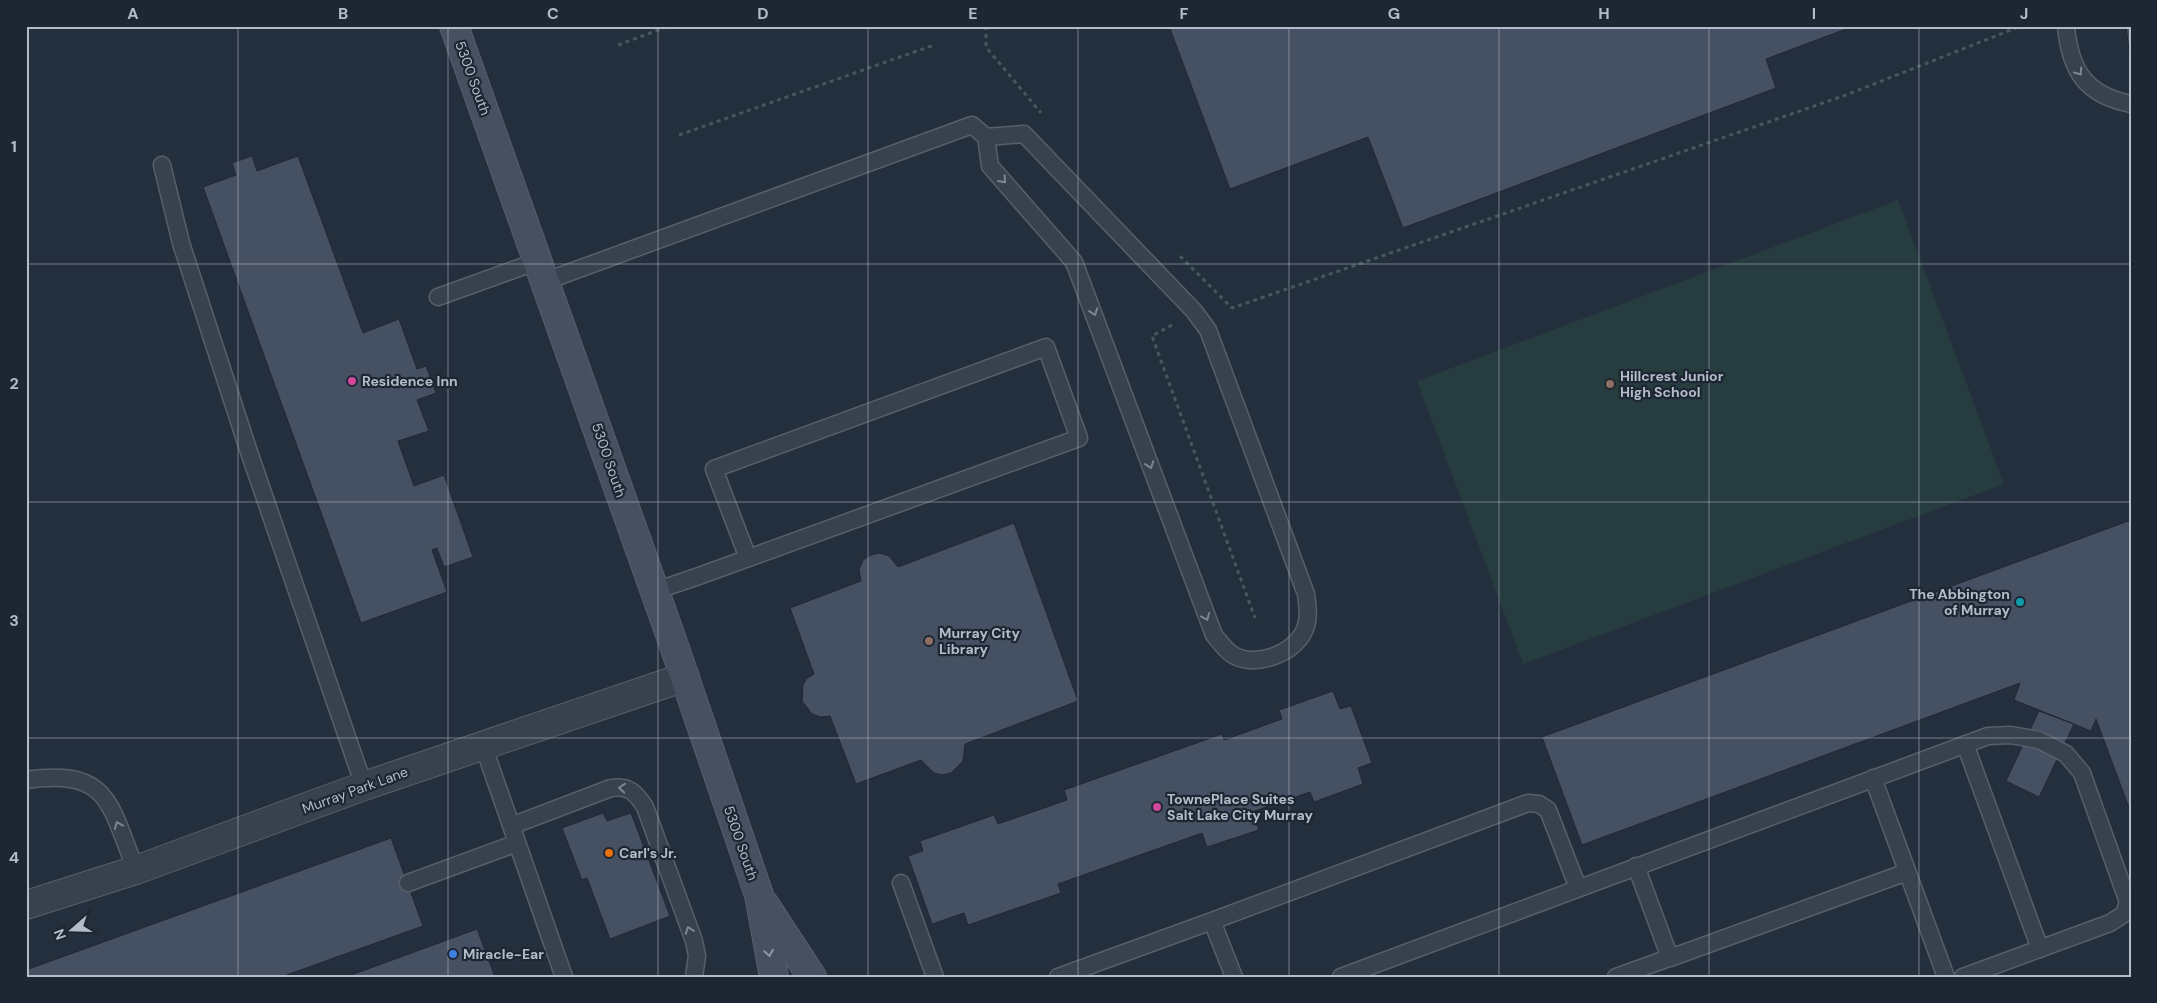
<svg xmlns="http://www.w3.org/2000/svg" width="2157" height="1003" font-family="'DM Sans',sans-serif">
<style>
.green{fill:#263c3f}
.building{fill:#455162;stroke:#1f2835}
.lines{fill:none;stroke-linecap:round;stroke-linejoin:round}
.lane-casing{stroke:#565f6c;stroke-width:19}
.street-casing{stroke:#565f6c;stroke-width:30}
.secondary-casing{stroke:#565f6c;stroke-width:30}
.path{stroke:#44595c;stroke-width:3;stroke-dasharray:4 4;stroke-linecap:butt}
.lane{stroke:#38414e;stroke-width:16}
.street{stroke:#38414e;stroke-width:28}
.secondary{stroke:#465061;stroke-width:28}
.oneway{stroke:#7c8592}
.oneway2{stroke:#8e96a5}
.grid{fill:none;stroke:#b4bcc9;stroke-width:1;stroke-opacity:0.55}
.hotel-dot{fill:#d1479c;stroke:#1d2633;stroke-width:2}
.education-dot{fill:#8d6e63;stroke:#1d2633;stroke-width:2}
.culture-dot{fill:#0f9aa8;stroke:#1d2633;stroke-width:2}
.food-dot{fill:#e8710a;stroke:#1d2633;stroke-width:2}
.shop-dot{fill:#3f7fe0;stroke:#1d2633;stroke-width:2}
.labels{text-anchor:middle;stroke-width:4.5;stroke-linejoin:round;paint-order:stroke}
.street-label{font-size:14px;fill:#b4bcc9;stroke:#1d2633}
.poi-label{font-size:14px;font-weight:bold;fill:#b4bcc9;stroke:#1d2633;text-anchor:start}
.neatline{fill:none;stroke:#b4bcc9;stroke-width:2}
.grid-label{font-size:16px;text-anchor:middle;font-weight:bold;fill:#b4bcc9}
</style>
<rect width="100%" height="100%" fill="#242f3e"/>
<path class="green" d="M1898,200L2004,484L1523,664L1417,381Z"/>
<path class="building" d="M1169,26H1854L1766,59L1776,88L1403,228L1368,137L1230,189Z
M2126,26H2131V50H2129Z
M252,156L257,171L298,156L363,333L399,319L417,369L426,366L436,393L417,400L429,431L398,441L414,486L444,475L473,557L444,567L437,548L432,550L447,592L361,623L203,187L236,175L232,163Z
M2131,520V813L2096,719L2091,731L2014,700L2020,683L1582,845L1542,737Z
M1014,523L1078,701L965,744L963,761L951,773L942,775L934,773L921,760L856,784L830,716L821,717L812,714L802,701L803,685L806,679L814,674L790,608L861,581L859,570L863,560L871,555L879,553L889,556L898,567Z
M1333,691L1340,709L1351,706L1372,763L1358,768L1363,784L1314,802L1310,792L1252,812L1259,830L1207,847L1202,833L1058,884L1061,893L968,925L964,913L932,924L908,856L923,851L920,841L994,815L998,824L1067,800L1064,790L1222,734L1224,740L1282,719L1279,710Z
M2039,711L2074,724L2039,797L2006,781Z
M603,813L607,821L631,813L670,916L610,939L587,878L582,880L562,828Z
M391,838L423,926L281,977H26V970Z
M477,929L495,977H346Z"/>
<g class="lines">
<g class="lane-casing">
<path id="lane" d="M2066,26C2070,70 2085,95 2131,104
M162,165L181,243L249,452L364,786
M546,281L972,125L986,137L990,166L1074,262L1214,635C1219,641 1226,651 1233,655C1254,667 1288,656 1302,635C1310,622 1308,608 1306,594L1208,330L1194,311L1024,134L986,137
M438,297L538,261
M655,591L699,576L1079,438L1046,347L714,469L748,558
M1965,744L2040,949
M483,745L564,977
M1873,778L1946,977
M26,780C110,768 109,804 136,870
M511,826L611,788C629,785 636,793 645,807L694,941L697,956L694,977
M1636,866L1670,958L1907,872
M408,883L517,843
M901,883L935,977
M1058,977L1212,921
M1234,977L1212,921L1528,803L1539,804L1548,810L1578,888
M1341,977L1988,736L2011,735L2039,740L2066,754L2082,773L2128,902L2124,914L2110,923L1963,977
M1616,977L1680,954"/>
</g>
<g class="street-casing">
<path id="street" d="M26,905L136,870L364,786L685,677"/>
</g>
<g class="secondary-casing">
<path id="secondary" d="M454,26L671,637L759,895L774,977
M765,905L812,977"/>
</g>
<path class="path" d="M986,26V47L1041,113
M618,45L669,26
M679,135L934,45
M1180,256L1232,308L1846,95L2021,26
M1172,325L1152,336L1255,618"/>
<use href="#lane" class="lane"/>
<use href="#street" class="street"/>
<use href="#secondary" class="secondary"/>
</g>
<defs><path id="oneway-chevron" d="M-2-3.5L2.5 0L-2 3.5" fill="none" stroke-width="1.6" stroke-linecap="round" stroke-linejoin="round" transform="scale(1.25)"/></defs>
<g class="oneway">
<use href="#oneway-chevron" transform="translate(2079 72) rotate(55)"/>
<use href="#oneway-chevron" transform="translate(1003 180) rotate(48)"/>
<use href="#oneway-chevron" transform="translate(1094 312) rotate(70)"/>
<use href="#oneway-chevron" transform="translate(1150 465) rotate(70)"/>
<use href="#oneway-chevron" transform="translate(1206 617) rotate(68)"/>
<use href="#oneway-chevron" transform="translate(622 788) rotate(-175)"/>
<use href="#oneway-chevron" transform="translate(118 825) rotate(-112)"/>
<use href="#oneway-chevron" transform="translate(689 930) rotate(-110)"/>
</g>
<use class="oneway2" href="#oneway-chevron" transform="translate(769 953) rotate(80)"/>
<path class="grid" d="M238,26V977M448,26V977M658,26V977M868,26V977M1078,26V977M1289,26V977M1499,26V977M1709,26V977M1919,26V977M26,264H2131M26,502H2131M26,738H2131"/>
<g class="hotel-dot">
<circle cx="352" cy="381" r="5"/>
<circle cx="1157" cy="807" r="5"/>
</g>
<g class="education-dot">
<circle cx="1610" cy="384" r="5"/>
<circle cx="929" cy="641" r="5"/>
</g>
<circle class="culture-dot" cx="2020" cy="602" r="5"/>
<circle class="food-dot" cx="609" cy="853" r="5"/>
<circle class="shop-dot" cx="453" cy="954" r="5"/>
<g class="labels">
<g class="street-label">
<text transform="translate(473 78) rotate(70)" y="5">5300 South</text>
<text transform="translate(609 460) rotate(71)" y="5">5300 South</text>
<text transform="translate(355 790) rotate(-20)" y="5">Murray Park Lane</text>
<text transform="translate(741 843) rotate(71)" y="5">5300 South</text>
</g>
<g class="poi-label">
<text x="1620" y="381">Hillcrest Junior<tspan x="1620" dy="16">High School</tspan></text>
<text x="362" y="386">Residence Inn</text>
<text x="2010" y="599" text-anchor="end">The Abbington<tspan x="2010" dy="16">of Murray</tspan></text>
<text x="939" y="638">Murray City<tspan x="939" dy="16">Library</tspan></text>
<text x="1167" y="804">TownePlace Suites<tspan x="1167" dy="16">Salt Lake City Murray</tspan></text>
<text x="619" y="858">Carl's Jr.</text>
<text x="463" y="959">Miracle-Ear</text>
</g>
</g>
<rect width="2157" height="1003" fill="none" stroke="#1d2633" stroke-width="55"/>
<g transform="translate(72 930) rotate(250)" stroke="#1d2633" stroke-width="4" paint-order="stroke">
<path d="M0-4L9 19L0 12L-9 19Z" fill="#b4bcc9"/>
<text y="-8" font-size="14" font-weight="bold" text-anchor="middle" fill="#b4bcc9">N</text>
</g>
<rect x="28" y="28" width="2102" height="948" class="neatline"/>
<g class="grid-label">
<text x="133" y="19">A</text>
<text x="343" y="19">B</text>
<text x="553" y="19">C</text>
<text x="763" y="19">D</text>
<text x="973" y="19">E</text>
<text x="1184" y="19">F</text>
<text x="1394" y="19">G</text>
<text x="1604" y="19">H</text>
<text x="1814" y="19">I</text>
<text x="2024" y="19">J</text>
<text x="14" y="152">1</text>
<text x="14" y="389">2</text>
<text x="14" y="626">3</text>
<text x="14" y="863">4</text>
</g>
</svg>
